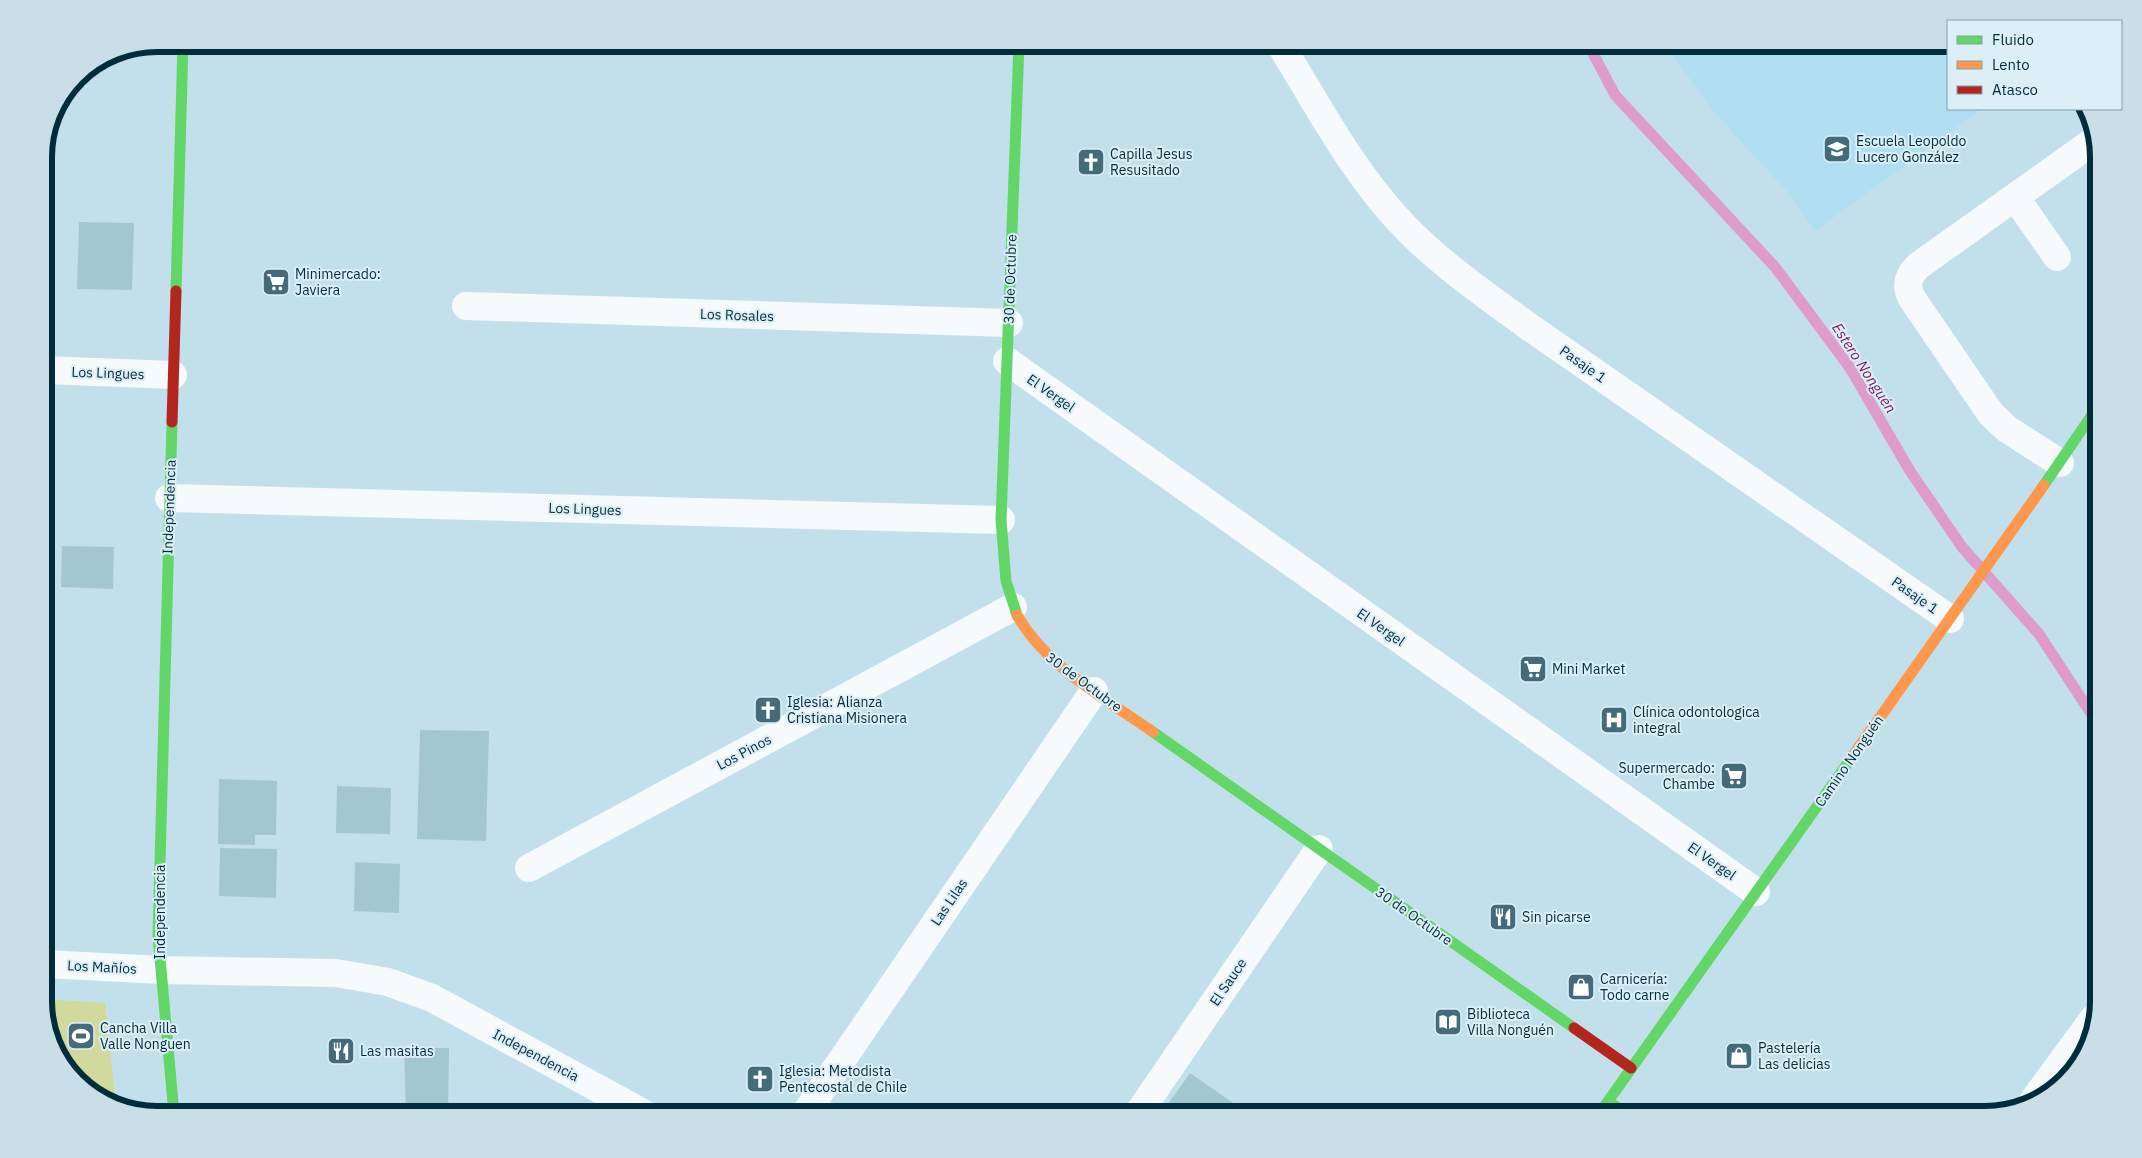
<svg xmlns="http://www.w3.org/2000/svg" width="2142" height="1158" font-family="'IBM Plex Sans',sans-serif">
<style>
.built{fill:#b0dff2}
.green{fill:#d1d99c}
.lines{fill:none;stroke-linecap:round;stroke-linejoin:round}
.stream{stroke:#de9bcc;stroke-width:11}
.building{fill:#a3c7cf}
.street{stroke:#f6fafc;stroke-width:28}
.fast{stroke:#63d668;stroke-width:11}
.slow{stroke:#ff974d;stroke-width:11}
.jam{stroke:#b3261e;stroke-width:11}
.labels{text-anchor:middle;stroke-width:4;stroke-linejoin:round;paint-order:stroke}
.poi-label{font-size:14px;fill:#002c3b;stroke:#dceef6;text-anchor:start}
.street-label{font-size:14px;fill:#002c3b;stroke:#dceef6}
.water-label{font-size:15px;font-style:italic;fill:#791859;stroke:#dceef6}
.rim{fill:none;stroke:#002c3b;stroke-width:6}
</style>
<rect width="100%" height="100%" fill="#c2e0ec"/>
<path class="built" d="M1665,44H1948V109H1982L1815,231L1784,188L1711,109Z"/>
<path class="green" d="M44,999L105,1003L116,1105L107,1102L63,1064L44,1008Z"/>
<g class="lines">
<path class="stream" d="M1588,44L1615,95L1775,267L1850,368L1910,471L1962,547L2039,634L2098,724"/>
</g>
<path class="building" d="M359,44H424V52L359,50Z
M668,44H720V52L668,51Z
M79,222L134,223L132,290L77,289Z
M62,546L114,547L113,589L61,587Z
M420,730L489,731L486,841L417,839Z
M219,779L277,781L276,835H255V845L218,844Z
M337,786L391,788L390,834L336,833Z
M220,848L277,849L276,898L219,896Z
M355,862L400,864L399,913L354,911Z
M404,1048H449L448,1114H406Z
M1190,1073L1249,1114H1161Z"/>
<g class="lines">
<path class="street" d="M1280,44C1319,107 1354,175 1406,228C1443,266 1486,295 1528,326L1950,619
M2015,197L2057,257
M466,306L1009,323
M1007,361L1756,892
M44,370L173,375
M2060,463L2007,429L1991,414L1913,300C1905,287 1907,277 1918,266L2095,140
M169,498L1001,520
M529,868L1013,607
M44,964L161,970L336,973L388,982L432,998L645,1114
M2033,1101L2094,1018
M805,1114L1094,691
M1138,1114L1319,849"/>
<path class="fast" d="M176,291L183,44
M172,422L158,936L174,1114
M2044,485L2098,406
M1017,615L1006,581L1001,520L1019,44
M1153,732L1574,1028
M1608,1101L1627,1114
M1599,1114L1852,757"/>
<path class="slow" d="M1017,615C1047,668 1105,698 1153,732
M1852,757L2044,485"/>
<path class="jam" d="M172,422L176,291
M1574,1028L1631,1068"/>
</g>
<defs>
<g id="school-square" transform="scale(1.4375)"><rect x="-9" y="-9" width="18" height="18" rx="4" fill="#446b79" stroke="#dceef6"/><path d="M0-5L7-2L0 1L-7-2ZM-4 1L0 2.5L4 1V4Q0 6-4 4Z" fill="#fff"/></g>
<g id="church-square" transform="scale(1.4375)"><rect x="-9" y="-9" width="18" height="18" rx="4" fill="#446b79" stroke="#dceef6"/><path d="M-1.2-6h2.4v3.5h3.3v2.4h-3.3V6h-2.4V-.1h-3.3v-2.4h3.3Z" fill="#fff"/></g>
<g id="supermarket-square" transform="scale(1.4375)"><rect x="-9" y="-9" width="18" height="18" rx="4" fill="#446b79" stroke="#dceef6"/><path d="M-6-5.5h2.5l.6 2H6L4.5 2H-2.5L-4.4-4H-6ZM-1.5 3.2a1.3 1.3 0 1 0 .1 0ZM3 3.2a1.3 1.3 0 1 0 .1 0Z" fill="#fff"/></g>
<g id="hospital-square" transform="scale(1.4375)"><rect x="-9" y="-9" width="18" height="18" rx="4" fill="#446b79" stroke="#dceef6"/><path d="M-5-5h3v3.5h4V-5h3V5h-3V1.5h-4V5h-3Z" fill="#fff"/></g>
<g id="restaurant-square" transform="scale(1.4375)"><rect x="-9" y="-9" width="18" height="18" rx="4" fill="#446b79" stroke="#dceef6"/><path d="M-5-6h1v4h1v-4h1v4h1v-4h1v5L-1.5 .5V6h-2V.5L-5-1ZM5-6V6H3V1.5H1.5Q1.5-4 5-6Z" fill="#fff"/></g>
<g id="shop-square" transform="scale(1.4375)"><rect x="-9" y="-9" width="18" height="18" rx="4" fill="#446b79" stroke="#dceef6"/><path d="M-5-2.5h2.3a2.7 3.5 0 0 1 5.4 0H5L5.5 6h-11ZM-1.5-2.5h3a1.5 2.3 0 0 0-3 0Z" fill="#fff"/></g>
<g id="library-square" transform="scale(1.4375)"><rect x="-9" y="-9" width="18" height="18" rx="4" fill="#446b79" stroke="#dceef6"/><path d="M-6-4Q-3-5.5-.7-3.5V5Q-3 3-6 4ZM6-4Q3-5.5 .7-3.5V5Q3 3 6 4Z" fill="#fff"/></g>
<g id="stadium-square" transform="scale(1.4375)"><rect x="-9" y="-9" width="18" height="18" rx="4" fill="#446b79" stroke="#dceef6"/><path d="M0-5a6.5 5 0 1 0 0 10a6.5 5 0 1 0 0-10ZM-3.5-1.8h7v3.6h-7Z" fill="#fff"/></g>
</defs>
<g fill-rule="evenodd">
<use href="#school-square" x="1837" y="149"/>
<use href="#church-square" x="1091" y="162"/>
<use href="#supermarket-square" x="276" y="282"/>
<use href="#supermarket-square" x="1533" y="669"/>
<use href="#church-square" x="768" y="710"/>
<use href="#hospital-square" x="1614" y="720"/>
<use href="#supermarket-square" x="1734" y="776"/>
<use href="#restaurant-square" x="1503" y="917"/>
<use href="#shop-square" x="1581" y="987"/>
<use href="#library-square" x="1448" y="1022"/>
<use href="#stadium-square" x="81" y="1036"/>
<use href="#restaurant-square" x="341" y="1051"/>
<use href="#shop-square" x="1739" y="1056"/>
<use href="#church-square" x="760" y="1079"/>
</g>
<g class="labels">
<g class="poi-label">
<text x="1856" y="146">Escuela Leopoldo<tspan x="1856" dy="16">Lucero González</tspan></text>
<text x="1110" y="159">Capilla Jesus<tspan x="1110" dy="16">Resusitado</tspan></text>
<text x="295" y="279">Minimercado:<tspan x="295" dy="16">Javiera</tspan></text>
<text x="1552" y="674">Mini Market</text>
<text x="787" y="707">Iglesia: Alianza<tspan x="787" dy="16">Cristiana Misionera</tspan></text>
<text x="1633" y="717">Clínica odontologica<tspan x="1633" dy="16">integral</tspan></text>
<text x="1715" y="773" text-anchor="end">Supermercado:<tspan x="1715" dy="16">Chambe</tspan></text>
<text x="1522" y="922">Sin picarse</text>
<text x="1600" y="984">Carnicería:<tspan x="1600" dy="16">Todo carne</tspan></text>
<text x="1467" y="1019">Biblioteca<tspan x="1467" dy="16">Villa Nonguén</tspan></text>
<text x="100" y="1033">Cancha Villa<tspan x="100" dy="16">Valle Nonguen</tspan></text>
<text x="1758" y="1053">Pastelería<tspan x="1758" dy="16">Las delicias</tspan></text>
<text x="360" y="1056">Las masitas</text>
<text x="779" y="1076">Iglesia: Metodista<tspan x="779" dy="16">Pentecostal de Chile</tspan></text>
</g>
<g class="street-label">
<text transform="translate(1010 279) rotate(-88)" y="5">30 de Octubre</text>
<text transform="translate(737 315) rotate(2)" y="5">Los Rosales</text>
<text transform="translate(1583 364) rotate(35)" y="5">Pasaje 1</text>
<text transform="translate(108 373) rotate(2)" y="5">Los Lingues</text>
<text transform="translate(1051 393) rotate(35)" y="5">El Vergel</text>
<text transform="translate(169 507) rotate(-88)" y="5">Independencia</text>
<text transform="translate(585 509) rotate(2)" y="5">Los Lingues</text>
<text transform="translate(1915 595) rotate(35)" y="5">Pasaje 1</text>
<text transform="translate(1381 627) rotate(35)" y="5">El Vergel</text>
<text transform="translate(1084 682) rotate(36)" y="5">30 de Octubre</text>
<text transform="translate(744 752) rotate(-28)" y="5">Los Pinos</text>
<text transform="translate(1849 761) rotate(-55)" y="5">Camino Nonguén</text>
<text transform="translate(1712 861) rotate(35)" y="5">El Vergel</text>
<text transform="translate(949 902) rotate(-56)" y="5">Las Lilas</text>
<text transform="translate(160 912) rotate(-90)" y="5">Independencia</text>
<text transform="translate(1414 916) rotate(35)" y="5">30 de Octubre</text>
<text transform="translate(102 967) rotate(3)" y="5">Los Mañíos</text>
<text transform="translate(1228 982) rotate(-56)" y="5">El Sauce</text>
<text transform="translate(536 1055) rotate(28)" y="5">Independencia</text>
</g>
<g class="water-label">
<text transform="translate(1864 368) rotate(57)" y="5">Estero Nonguén</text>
</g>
</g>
<path d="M0 0H2142V1158H0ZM157 52H1985A105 105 0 0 1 2090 157V1001A105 105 0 0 1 1985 1106H157A105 105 0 0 1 52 1001V157A105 105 0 0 1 157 52Z" fill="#cadee7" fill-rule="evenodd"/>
<path class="rim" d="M157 52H1985A105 105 0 0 1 2090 157V1001A105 105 0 0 1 1985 1106H157A105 105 0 0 1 52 1001V157A105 105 0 0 1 157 52Z"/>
<rect x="1947" y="20" width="175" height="90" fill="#dceef6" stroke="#84a0ab"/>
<rect x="1957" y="36" width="25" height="8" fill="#63d668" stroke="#84a0ab"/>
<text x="1992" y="45" font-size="15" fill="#002c3b">Fluido</text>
<rect x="1957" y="61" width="25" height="8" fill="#ff974d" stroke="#84a0ab"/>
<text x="1992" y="70" font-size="15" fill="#002c3b">Lento</text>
<rect x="1957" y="86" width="25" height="8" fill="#b3261e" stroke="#84a0ab"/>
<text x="1992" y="95" font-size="15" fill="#002c3b">Atasco</text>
</svg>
